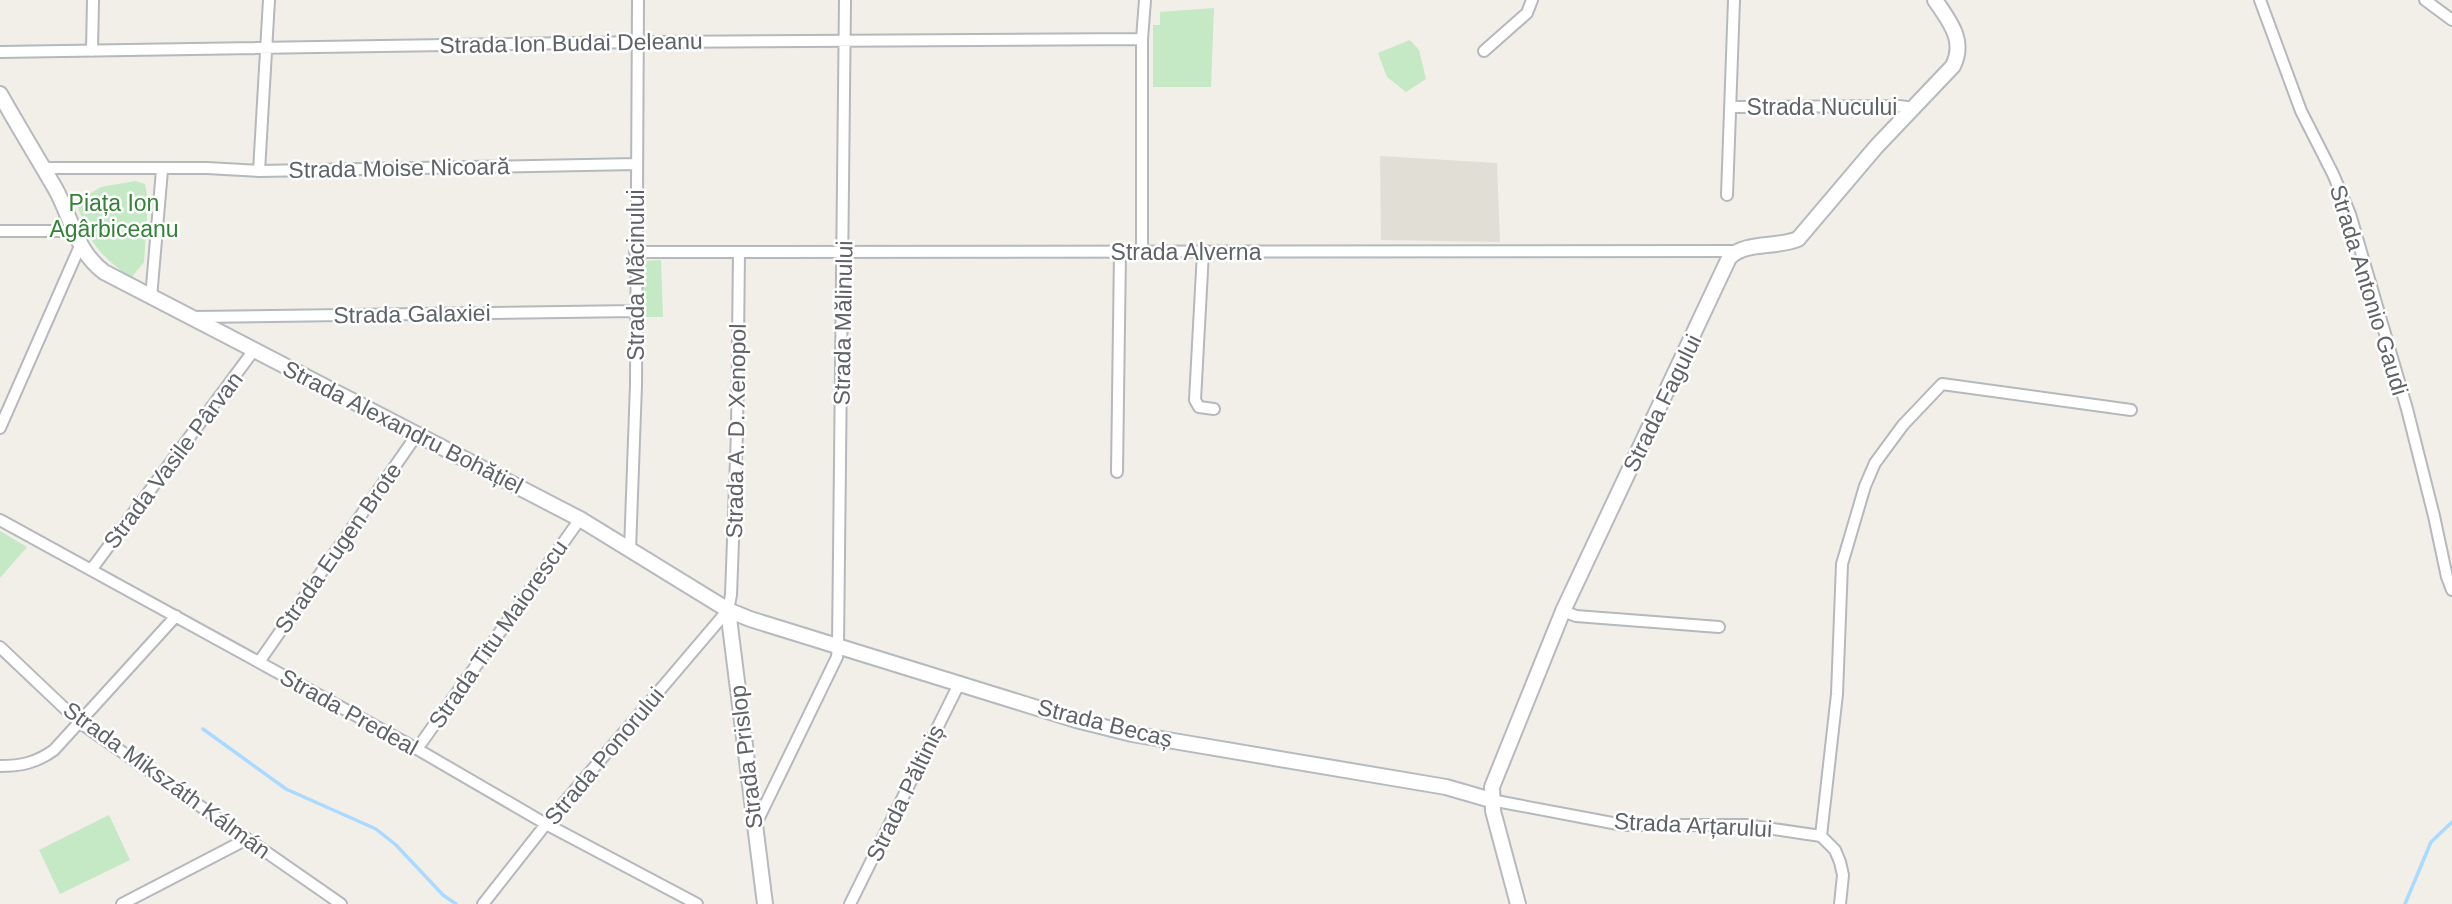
<svg xmlns="http://www.w3.org/2000/svg" width="2452" height="904" font-family="Helvetica,sans-serif">
<style>
.education{fill:#e1ded6}
.green{fill:#c5e8c5}
.lines{fill:none;stroke-linecap:round;stroke-linejoin:round}
.stream{stroke:#aadaff;stroke-width:3.5}
.street-casing{stroke:#b5b8bc;stroke-width:14}
.secondary-casing{stroke:#b6babf;stroke-width:18}
.street{stroke:#fff;stroke-width:10}
.secondary{stroke:#fff;stroke-width:14}
.labels{text-anchor:middle;stroke-width:5;stroke-linejoin:round;paint-order:stroke}
.street-label{font-size:23px;fill:#5f6368;stroke:#fff}
.park-label{font-size:23px;fill:#348238;stroke:#fff}
</style>
<rect width="100%" height="100%" fill="#f1efe8"/>
<path class="education" d="M1380,156L1497,163L1500,242L1381,240Z"/>
<path class="green" d="M1214,8L1211,87H1153V25H1160V12Z
M1410,40L1419,50L1426,79L1406,92L1387,77L1378,53Z
M135,181L145,184L148,201L144,262L131,278C95,251 91,244 76,202L101,187Z
M661,260L663,317H644L643,261Z
M0,531L27,547L0,578Z
M109,815L130,860L60,894L39,850Z"/>
<g class="lines">
<path class="stream" d="M203,729L286,789L376,829L396,845L443,895L456,904
M2405,904L2431,842L2452,822"/>
<g class="street-casing">
<path id="street" d="M2260,0L2301,111L2333,174L2350,214L2407,409L2434,516L2447,577L2452,590
M2425,0L2452,20
M92,51L93,0
M1484,51L1527,13L1532,0
M0,52L645,42L1142,39
M1731,107L1899,106L1914,108
M43,168H207L259,171L636,164
M259,171L269,0
M1727,195L1734,0
M0,231H73
M1142,250V39L1145,0
M635,252L1736,251
M1203,252L1195,400L1199,407L1214,409
M151,298L162,170
M194,317L636,311
M0,428L80,246
M1117,472L1120,252
M0,520L417,749L546,824L697,904
M630,550L636,385L638,0
M91,570L254,350
M1563,611L1576,616L1719,627
M0,647L79,722L341,904
M259,662L418,433
M417,749L580,519
M0,766C21,766 36,763 54,750L176,616
M1491,800L1623,825H1746L1821,836L1835,850L1840,862L1843,875L1840,904
M755,826L837,657L838,646L845,0
M1821,836L1837,694L1842,564L1865,486L1875,463L1903,425L1942,384L2131,410
M122,904L247,839
M483,904L546,824L728,610L731,595L737,432L739,252
M850,904L960,682"/>
</g>
<g class="secondary-casing">
<path id="secondary" d="M0,94C18,126 37,157 55,188C72,218 75,250 104,272L580,519L728,610L750,619L1076,720L1132,734L1446,787L1491,800
M728,610L765,904
M1518,904L1493,811L1492,787L1563,611L1729,258C1745,241 1777,248 1798,239L1876,147L1953,66C1966,40 1949,21 1935,0"/>
</g>
<use href="#street" class="street"/>
<use href="#secondary" class="secondary"/>
</g>
<g class="labels">
<g class="street-label">
<text transform="translate(571 43) rotate(-1)" y="8">Strada Ion Budai Deleanu</text>
<text x="1822" y="115">Strada Nucului</text>
<text transform="translate(399 168) rotate(-1)" y="8">Strada Moise Nicoară</text>
<text x="1186" y="260">Strada Alverna</text>
<text transform="translate(636 275) rotate(-90)" y="8">Strada Măcinului</text>
<text transform="translate(2369 290) rotate(73)" y="8">Strada Antonio Gaudi</text>
<text transform="translate(412 314) rotate(-1)" y="8">Strada Galaxiei</text>
<text transform="translate(843 323) rotate(-89)" y="8">Strada Mălinului</text>
<text transform="translate(1662 403) rotate(-64)" y="8">Strada Fagului</text>
<text transform="translate(403 427) rotate(27)" y="8">Strada Alexandru Bohățiel</text>
<text transform="translate(736 431) rotate(-89)" y="8">Strada A. D. Xenopol</text>
<text transform="translate(173 460) rotate(-53)" y="8">Strada Vasile Pârvan</text>
<text transform="translate(338 548) rotate(-55)" y="8">Strada Eugen Brote</text>
<text transform="translate(498 634) rotate(-55)" y="8">Strada Titu Maiorescu</text>
<text transform="translate(349 712) rotate(29)" y="8">Strada Predeal</text>
<text transform="translate(1105 723) rotate(14)" y="8">Strada Becaș</text>
<text transform="translate(604 756) rotate(-50)" y="8">Strada Ponorului</text>
<text transform="translate(746 757) rotate(-97)" y="8">Strada Prislop</text>
<text transform="translate(167 780) rotate(36)" y="8">Strada Mikszáth Kálmán</text>
<text transform="translate(905 793) rotate(-64)" y="8">Strada Păltiniș</text>
<text transform="translate(1693 825) rotate(3)" y="8">Strada Arțarului</text>
</g>
<g class="park-label">
<text x="114" y="211">Piața Ion<tspan x="114" dy="26">Agârbiceanu</tspan></text>
</g>
</g>
</svg>
